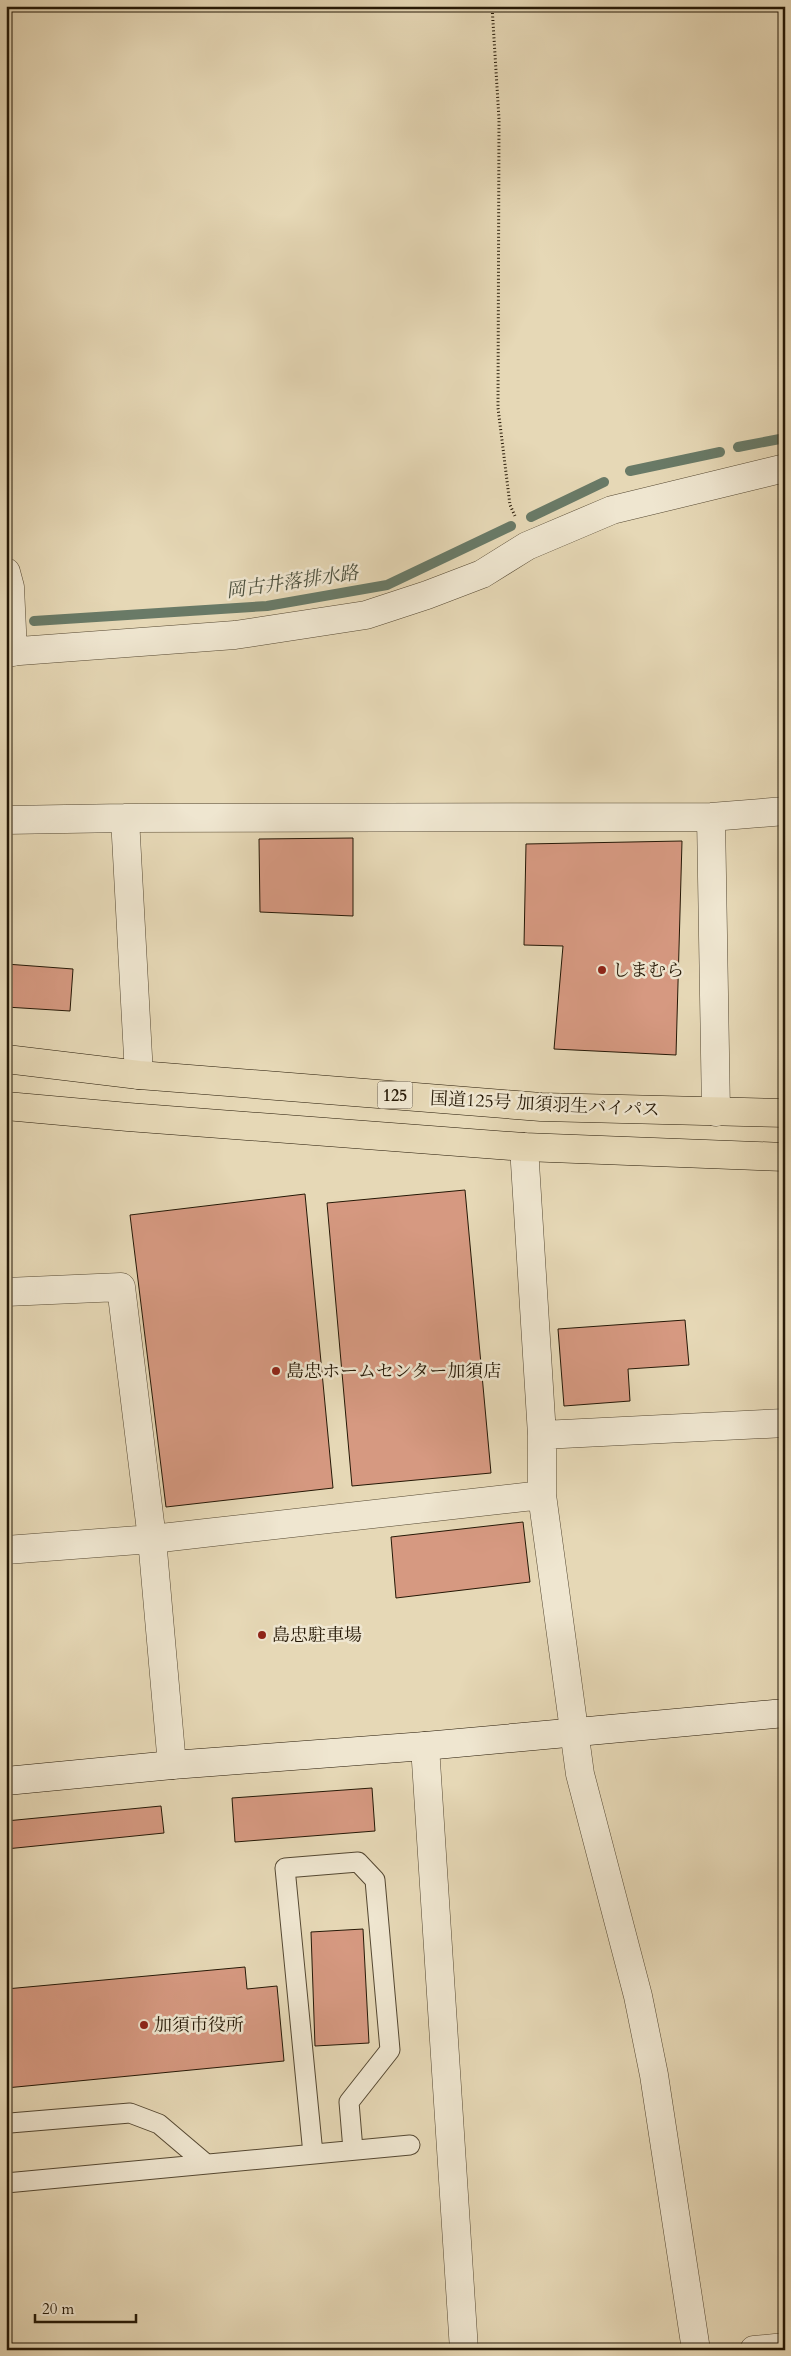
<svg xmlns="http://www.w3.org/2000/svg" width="791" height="2356" font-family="Cardo,'Noto Serif JP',serif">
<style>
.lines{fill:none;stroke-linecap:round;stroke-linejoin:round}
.stream{stroke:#697a67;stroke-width:10}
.building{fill:#d69981;stroke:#251806}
.lane-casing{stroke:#554832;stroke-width:21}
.street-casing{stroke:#554832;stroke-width:29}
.secondary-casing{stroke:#251806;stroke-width:29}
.highway-casing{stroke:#251806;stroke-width:29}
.path{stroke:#251806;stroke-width:3;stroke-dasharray:1 2.5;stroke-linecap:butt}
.lane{stroke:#efe6d0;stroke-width:19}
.street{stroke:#efe6d0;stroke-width:28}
.secondary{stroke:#efe6d0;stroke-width:28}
.highway{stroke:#e6d8b6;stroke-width:28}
.poi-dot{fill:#8f2418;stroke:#efe6d0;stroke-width:2}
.labels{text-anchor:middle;stroke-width:5;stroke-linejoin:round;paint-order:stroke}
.shield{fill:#efe6d0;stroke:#625643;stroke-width:1}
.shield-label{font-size:16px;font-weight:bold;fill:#251806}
.poi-label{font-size:18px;fill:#251806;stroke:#efe6d0;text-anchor:start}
.street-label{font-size:18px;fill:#251806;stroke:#efe6d0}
.water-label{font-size:19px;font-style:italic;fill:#4d513f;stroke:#efe6d0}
</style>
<rect width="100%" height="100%" fill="#e6d8b6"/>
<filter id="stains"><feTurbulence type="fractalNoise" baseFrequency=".004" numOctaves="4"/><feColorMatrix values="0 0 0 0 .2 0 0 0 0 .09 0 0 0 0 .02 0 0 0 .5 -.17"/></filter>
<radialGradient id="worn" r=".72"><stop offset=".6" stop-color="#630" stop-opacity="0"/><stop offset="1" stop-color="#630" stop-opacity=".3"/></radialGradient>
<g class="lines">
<path class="stream" d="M738,447L785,438
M630,471L720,452
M531,517L604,482
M34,621L267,606L387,585L511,526"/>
</g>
<path class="building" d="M353,838V916L260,912L259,839Z
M682,841L676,1055L554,1049L563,946L524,945L526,844Z
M6,964L73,969L70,1011L6,1007Z
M465,1190L491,1473L352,1486L327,1203Z
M305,1194L333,1488L166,1507L130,1215Z
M685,1320L689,1365L628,1369L630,1401L564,1406L558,1329Z
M523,1522L530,1582L396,1598L391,1537Z
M372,1788L375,1831L235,1842L232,1798Z
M161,1806L164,1833L6,1849V1821Z
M363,1929L369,2043L315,2046L311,1932Z
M245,1967L247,1989L277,1986L284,2061L6,2088V1989Z
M7,2087L11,2142H6V2088Z"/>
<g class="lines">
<g class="lane-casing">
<path id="lane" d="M10,2123L130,2113L159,2124L205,2163
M313,2154L285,1868L358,1862L375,1880L390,2050L349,2102L353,2150
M6,2183L410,2145"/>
</g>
<g class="street-casing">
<path id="street" d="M6,572L10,587L13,652
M6,652L235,635L366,615L427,595L482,574L527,546L612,510L785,468
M711,817L716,1112
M125,818L139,1075
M6,820L125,818L711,817L785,811
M524,1147L542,1435V1495L580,1774L638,1996L654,2075L696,2350
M6,1292L121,1287L152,1539L172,1765
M542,1435L785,1423
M6,1550L152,1539L542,1495
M425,1746L464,2350
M754,2350L785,2347"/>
</g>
<g class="secondary-casing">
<path id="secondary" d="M6,1781L172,1765L425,1746L785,1713"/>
</g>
<g class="highway-casing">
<path id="highway" d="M6,1059L139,1075L541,1107L785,1113
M6,1106L128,1117L524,1147L785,1157"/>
</g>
<path class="path" d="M492,6L499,119L498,408L510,505L515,516"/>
<use href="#lane" class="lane"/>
<use href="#street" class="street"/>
<use href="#secondary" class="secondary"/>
<use href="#highway" class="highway"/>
</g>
<g class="poi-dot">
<circle cx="602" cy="970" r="5"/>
<circle cx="276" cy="1371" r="5"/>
<circle cx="262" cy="1635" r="5"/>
<circle cx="144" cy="2025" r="5"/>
</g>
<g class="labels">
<rect class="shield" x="377.5" y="1081.5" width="35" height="27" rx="4"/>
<g class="shield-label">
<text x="395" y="1101">125</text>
</g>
<g class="poi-label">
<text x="612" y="976">しまむら</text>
<text x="286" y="1377">島忠ホームセンター加須店</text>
<text x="272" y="1641">島忠駐車場</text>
<text x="154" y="2031">加須市役所</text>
</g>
<g class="street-label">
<text transform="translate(545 1104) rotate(3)" y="6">国道125号 加須羽生バイパス</text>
</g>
<g class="water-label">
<text transform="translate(292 581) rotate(-8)" y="7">岡古井落排水路</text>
</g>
</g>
<rect width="791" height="2356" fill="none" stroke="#e6d8b6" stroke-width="25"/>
<rect x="8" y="8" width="776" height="2341" fill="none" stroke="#251806" stroke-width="2.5"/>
<rect x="12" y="12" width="766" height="2331" fill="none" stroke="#251806"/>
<path d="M35 2314v8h101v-8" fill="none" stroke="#251806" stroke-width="2.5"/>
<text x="42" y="2314" font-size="15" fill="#251806" stroke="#efe6d0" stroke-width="4" paint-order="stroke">20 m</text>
<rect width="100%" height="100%" filter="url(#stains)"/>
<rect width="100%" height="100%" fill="url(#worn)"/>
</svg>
